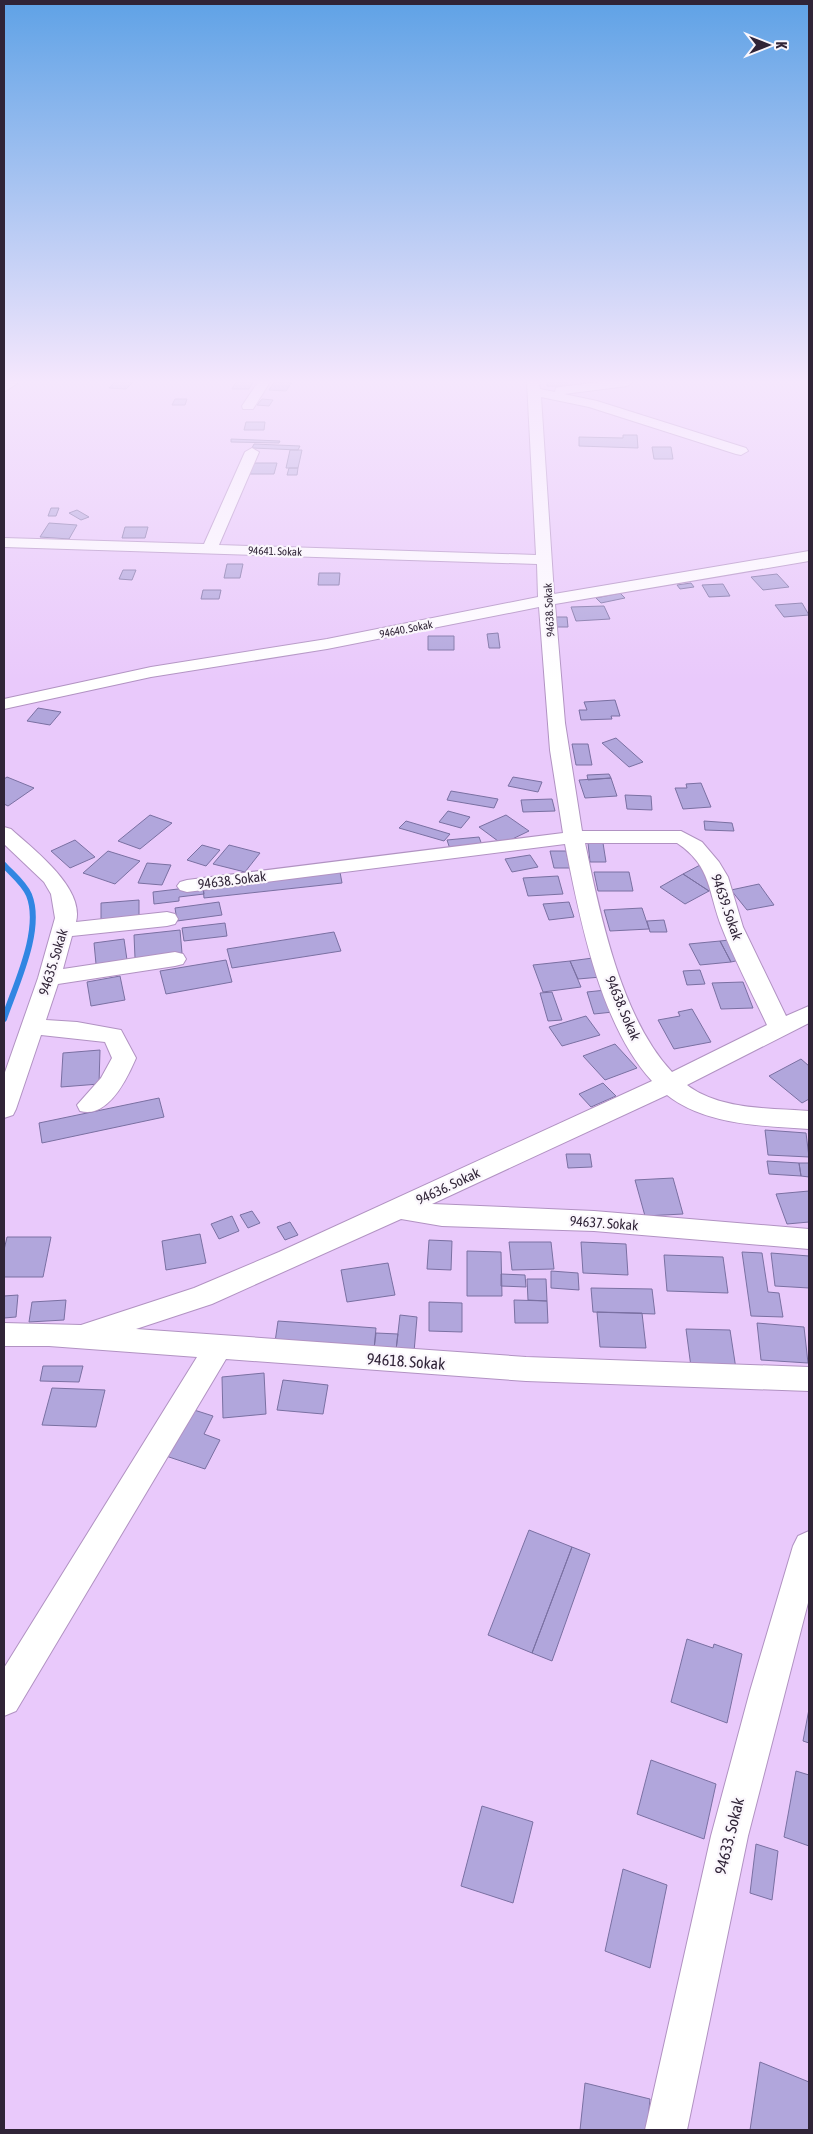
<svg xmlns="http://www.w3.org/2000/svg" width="813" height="2134" font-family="'Asap Condensed',sans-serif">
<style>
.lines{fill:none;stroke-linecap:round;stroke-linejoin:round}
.stream{stroke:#3186e2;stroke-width:6}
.building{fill:#b1a6dc;stroke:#7a70a2}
.street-casing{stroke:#b192c2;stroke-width:2}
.street{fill:#fff;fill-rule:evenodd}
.labels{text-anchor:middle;stroke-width:4.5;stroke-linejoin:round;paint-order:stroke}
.far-street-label{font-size:11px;fill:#302437;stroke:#faf6fc}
.street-label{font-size:14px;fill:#302437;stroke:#faf6fc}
.near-street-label{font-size:16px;fill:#302437;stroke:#faf6fc}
</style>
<rect width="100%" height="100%" fill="#e9c9fb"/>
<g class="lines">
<path class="stream" d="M4,865C12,874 24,883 29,895C43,930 15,986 4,1019"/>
</g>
<path class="building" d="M115,382H133L126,389L109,388Z
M236,382H253L249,389H232Z
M274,382H292L286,391L269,390Z
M547,382H567V386H547Z
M175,399H187L185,405H172Z
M262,399L273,400L269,406L257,405Z
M246,422H265L264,430H244Z
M623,435H637L638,448L579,446V437L623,438Z
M231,439L280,441L279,443L231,442Z
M254,444L300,446L298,450L252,448Z
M652,447H671L673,459H654Z
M290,450H302L298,468H286Z
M252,463H277L274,474H249Z
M289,468H298L297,475H287Z
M51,508H59L56,516H48Z
M77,510L89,517L81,520L69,513Z
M49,523L77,525L69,539L40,537Z
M125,527H148L145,538H122Z
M227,564H243L240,578H224Z
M123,570H136L132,580L119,579Z
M319,573H340L339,585H318Z
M777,574L789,587L763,590L751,577Z
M691,583L694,587L680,589L677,585Z
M723,584L730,596L709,597L702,585Z
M203,590H221L219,599H201Z
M620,593L625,598L601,603L596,598Z
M802,603L809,615L784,617L775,605Z
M604,606L610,619L576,621L571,607Z
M555,617H567L568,627H557Z
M498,633L500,648H489L487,634Z
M428,636H454V650H428Z
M615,700L620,716H611L612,719L581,720L579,710H587L584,702Z
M38,708L61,712L50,725L27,721Z
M616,738L643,762L629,767L602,743Z
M572,744H588L592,765H576Z
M609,774L611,778L588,780L587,775Z
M7,777L34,788L8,806L4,804V779Z
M513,777L542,782L538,792L508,786Z
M611,778L617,796L585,798L579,780Z
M701,783L711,807L683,809L675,788H687L686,784Z
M451,791L498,799L494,808L447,800Z
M625,795L651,796L652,810L627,809Z
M552,799L555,811L523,812L521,800Z
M448,811L470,817L461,828L439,822Z
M150,815L172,823L140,849L118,841Z
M506,815L529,831L502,844L479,827Z
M406,821L450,834L444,841L399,828Z
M704,821L732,823L734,831L705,830Z
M479,837L482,845L450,849L447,840Z
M75,840L95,857L70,868L51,851Z
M588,843H603L606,862H590Z
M202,845L220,850L206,866L187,860Z
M229,845L260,853L245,872L213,864Z
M108,851L140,861L115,884L83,873Z
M550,851H566L570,868H554Z
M530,855L538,867L512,872L505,859Z
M147,863L171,865L162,885L138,883Z
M702,864L713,889L709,891L683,874Z
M340,872L342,883L204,898L203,886Z
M594,872H629L633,891H598Z
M683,874L709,891L685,904L660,887Z
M558,876L563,894L528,896L523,878Z
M759,884L774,905L747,910L731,890Z
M203,886L204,894L179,897V901L154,904L153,892Z
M139,900V919L101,922V903Z
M219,902L222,915L177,921L175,908Z
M569,902L574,917L549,920L543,904Z
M642,908L649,929L610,931L604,910Z
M664,920L667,932H650L647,921Z
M225,923L227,936L184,941L182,928Z
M180,930L182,953L135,958L134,935Z
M334,932L341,951L232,968L227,949Z
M124,939L127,960L96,964L94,943Z
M729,940L740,960L731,962L720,941Z
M720,941L731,962L700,965L689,944Z
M593,958L601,977L578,979L570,961Z
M226,960L232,982L166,994L160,971Z
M570,961L581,987L543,992L533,965Z
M700,970L705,984L687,985L683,971Z
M120,976L125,1000L91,1006L87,982Z
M743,982L753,1008L721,1009L712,983Z
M606,990L613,1012L594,1014L587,992Z
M552,992L562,1020L548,1021L540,993Z
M692,1009L711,1042L674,1049L658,1020L680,1016L678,1012Z
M586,1016L600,1035L562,1046L549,1027Z
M615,1044L637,1068L605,1080L583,1056Z
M100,1050L99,1084L61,1087L63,1053Z
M801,1059L809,1066V1099L802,1103L769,1076Z
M603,1083L616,1096L591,1107L579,1094Z
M159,1098L164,1117L42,1143L39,1123Z
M765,1130L806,1133L809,1157L768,1155Z
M566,1154H590L592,1167L568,1168Z
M767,1161L799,1163L801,1176L769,1174Z
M799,1163H809V1177L801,1176Z
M673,1178L683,1214L645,1216L635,1180Z
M809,1191V1222L787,1224L776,1194Z
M252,1211L260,1223L248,1228L240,1215Z
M232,1216L239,1231L219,1239L211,1224Z
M290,1222L298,1235L285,1240L277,1227Z
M200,1234L206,1263L166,1270L162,1241Z
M7,1237H51L43,1277H4V1250Z
M429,1240L452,1241L451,1270L427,1269Z
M509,1242H551L554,1269L512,1270Z
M581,1242L626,1244L628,1275L583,1273Z
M467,1251L501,1252L502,1296H467Z
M742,1252L762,1253L768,1292L779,1293L783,1317L751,1316Z
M771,1253L809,1256V1288L775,1286Z
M664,1255L723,1257L728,1293L667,1291Z
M388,1263L395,1295L347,1302L341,1270Z
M551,1271L578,1273L579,1290L551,1288Z
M501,1274L525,1275L526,1287L501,1286Z
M527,1279H546L547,1301L528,1300Z
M591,1288L652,1289L655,1314L593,1312Z
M18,1295L16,1317L4,1318V1296Z
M66,1300L64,1320L29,1322L32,1302Z
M514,1300L547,1301L548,1323H515Z
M429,1302L462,1303V1332L429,1331Z
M597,1312L642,1313L646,1348L600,1347Z
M400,1315L417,1317L414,1352L396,1350Z
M278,1321L376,1328L374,1349L275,1342Z
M757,1323L804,1327L808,1363L761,1360Z
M686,1329L730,1330L736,1369L691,1367Z
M376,1333L398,1334L396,1350L374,1349Z
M43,1366H83L79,1382L40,1381Z
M264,1373L266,1414L223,1418L222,1377Z
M283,1380L328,1385L323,1414L277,1410Z
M52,1388L105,1390L96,1427L42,1425Z
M191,1409L213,1416L204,1434L220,1440L205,1469L166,1456Z
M529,1530L572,1547L532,1653L488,1635Z
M572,1547L590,1554L552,1661L532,1653Z
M687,1639L713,1648L714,1644L742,1654L727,1723L671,1702Z
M809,1709V1743L803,1741Z
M651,1760L716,1784L704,1839L637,1814Z
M796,1771L809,1775V1846L784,1837Z
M482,1806L533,1822L513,1903L461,1886Z
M756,1844L778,1851L772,1900L750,1893Z
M623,1869L667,1885L650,1968L605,1951Z
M760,2062L809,2082V2130H750Z
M585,2083L650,2099L647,2130H580Z"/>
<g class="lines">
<g class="street-casing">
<path id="street" d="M5,382H19L4,392Z
M258,382H270L253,409H243L242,406Z
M527,382H539L540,389L555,392L556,388L560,387L599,382H633L627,386L564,394L597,401L746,448L748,451L741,455L736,454L589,407L541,397L554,594L809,551V561L555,604L565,723L582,831H681L702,842L719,862L728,877L743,927L786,1016L809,1006V1023L687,1085C720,1110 769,1108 809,1111V1129C762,1126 705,1125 667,1095L432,1204L594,1211L809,1229V1249L594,1231L442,1226L401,1219L212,1304L136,1329L526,1357L809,1367V1391L526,1381L226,1359L16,1711L4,1716V1668L197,1357L49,1346H4V1323L81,1325L194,1288L279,1252L652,1081C600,1025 580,919 565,844L187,892L180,890L177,886L180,882L187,880L563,833L550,750L539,607L327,649L151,677L4,709V699L151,667L327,639L538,597L537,564L4,547V538L204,544L245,452L252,448L259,452L219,545L536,555ZM585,843H677C712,866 708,893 722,928C735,961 752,993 767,1025L672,1072C621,1018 600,914 585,843Z
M4,827L11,829C33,849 85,888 76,922L167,912L175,914L178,919L175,924L167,926L72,936L63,969L175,952L183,954L186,959L183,964L175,966L58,984L46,1020L77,1022L121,1030L136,1058C127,1079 108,1119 80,1111L77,1105L101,1078L112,1058L105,1042L41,1035L16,1109L13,1115L4,1118V1075L38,978L55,918L51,894L44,882L4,844Z
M809,1531V1599L748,1836L687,2130H645L711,1836L750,1691L793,1546L798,1536Z"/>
</g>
<use href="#street" class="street"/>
</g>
<linearGradient id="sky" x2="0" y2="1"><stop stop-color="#5fa2e6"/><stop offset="0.56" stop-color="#f5e7fd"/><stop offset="1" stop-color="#f5e7fd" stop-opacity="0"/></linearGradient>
<rect width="813" height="681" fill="url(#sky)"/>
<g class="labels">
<g class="far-street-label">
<text transform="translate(275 551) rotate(2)" y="4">94641. Sokak</text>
<text transform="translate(549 610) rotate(-93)" y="4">94638. Sokak</text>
<text transform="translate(406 629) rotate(-11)" y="4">94640. Sokak</text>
</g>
<g class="street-label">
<text transform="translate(232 880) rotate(-7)" y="5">94638. Sokak</text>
<text transform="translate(727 907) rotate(71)" y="5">94639. Sokak</text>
<text transform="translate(53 962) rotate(-73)" y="5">94635. Sokak</text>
<text transform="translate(623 1008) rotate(67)" y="5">94638. Sokak</text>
<text transform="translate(448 1186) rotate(-25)" y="5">94636. Sokak</text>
<text transform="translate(604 1223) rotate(4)" y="5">94637. Sokak</text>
</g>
<g class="near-street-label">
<text transform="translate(406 1361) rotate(4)" y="6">94618. Sokak</text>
<text transform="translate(729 1836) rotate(-76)" y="6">94633. Sokak</text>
</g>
</g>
<rect width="813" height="2134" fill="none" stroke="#302437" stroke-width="10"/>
<g transform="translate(768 45) rotate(90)" stroke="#faf6fc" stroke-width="4" paint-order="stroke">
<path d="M0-4L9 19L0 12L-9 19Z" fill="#302437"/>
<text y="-8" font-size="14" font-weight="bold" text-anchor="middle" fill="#302437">K</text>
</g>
</svg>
